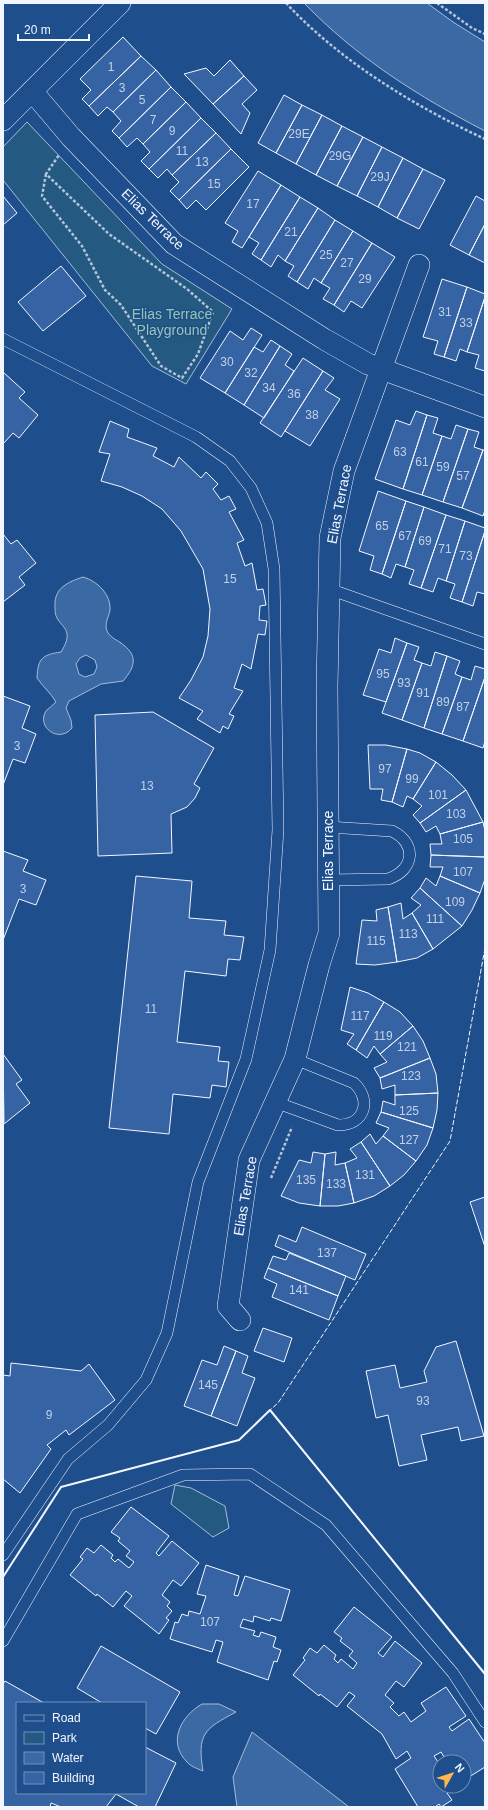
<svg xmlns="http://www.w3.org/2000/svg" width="488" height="1810" font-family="Arial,sans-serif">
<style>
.green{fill:#245a82;stroke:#a8bbd7}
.water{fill:#3b69a3;stroke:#a8bbd7;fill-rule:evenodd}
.building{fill:#3563a3;stroke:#f2f6ff}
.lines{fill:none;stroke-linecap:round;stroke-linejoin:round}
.lane-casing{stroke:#f2f6ff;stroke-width:12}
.street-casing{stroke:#f2f6ff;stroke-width:22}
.path{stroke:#b3c4dc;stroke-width:2.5;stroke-dasharray:3 2;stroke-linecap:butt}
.lane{stroke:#1f4e8c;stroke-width:11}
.street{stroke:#1f4e8c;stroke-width:21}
.fence{stroke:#f2f6ff;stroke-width:1;stroke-dasharray:5 2;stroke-linecap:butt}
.wall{stroke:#f2f6ff;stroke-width:2}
.labels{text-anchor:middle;stroke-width:3;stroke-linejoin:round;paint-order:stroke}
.number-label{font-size:12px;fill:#c3d1e8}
.street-label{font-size:14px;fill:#f2f6ff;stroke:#1f4e8c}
.park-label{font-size:14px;fill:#97c8a6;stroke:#1f4e8c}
</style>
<rect width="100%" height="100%" fill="#1f4e8c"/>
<path class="green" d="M27,122L162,264L232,309L186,384L152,366L3,180V147Z
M175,1485L191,1488L225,1506L229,1528L213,1537L171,1504Z"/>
<path class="water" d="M304,3H427L453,22L485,42V131C419,97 356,57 304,3Z
M83,577C97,581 111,594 110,610C109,617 104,623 107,631C110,637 115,639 121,643C138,655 136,666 123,681L101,684L69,701L66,708L71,720L72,728C59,744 36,727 46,711C49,708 53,705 56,702C51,693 43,687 37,678C38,658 42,655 61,652C64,647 68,640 67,634C66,627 60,624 57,618C55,615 55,610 55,606C54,588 68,582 83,577ZM86,655L95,660L97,667L94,674L85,677L79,674L76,664L80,658Z
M202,1704H219L236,1712C204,1729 197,1734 203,1771C198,1769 190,1766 187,1762C167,1742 181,1716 202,1704Z
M252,1732L349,1807H237L233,1777Z"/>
<path class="building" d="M123,37L141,56L89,106L82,99L91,90L80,79Z
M141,56L156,70L113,112L107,107L98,116L89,106Z
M230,60L244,76L213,104L184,74L206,68L214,76Z
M156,70L171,87L119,138L112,131L121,121L113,112Z
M244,76L257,90L242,104L250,113L241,134L213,104Z
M171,87L186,102L143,144L137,138L127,147L119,138Z
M284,95L302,105L276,153L258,143Z
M186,102L201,118L149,169L141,161L150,152L143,144Z
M302,105L322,115L296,164L276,153Z
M322,115L342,126L316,175L296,164Z
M201,118L216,133L172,175L167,169L158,178L149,169Z
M342,126L363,137L337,186L316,175Z
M216,133L231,149L179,200L170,191L179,182L172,175Z
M363,137L382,147L357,196L337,186Z
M382,147L403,158L378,207L357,196Z
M231,149L249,167L206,210L196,200L187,209L179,200Z
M403,158L423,169L397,218L378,207Z
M423,169L445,180L419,229L397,218Z
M258,171L281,185L242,248L232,242L238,231L225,223Z
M281,185L300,197L261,260L252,254L259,243L249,237Z
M3,196L17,213L3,225Z
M476,196L485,201V224L469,255L450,245Z
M300,197L318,208L285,261L278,255L271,267L261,260Z
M318,208L335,220L297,282L288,276L294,266L285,261Z
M335,220L353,231L321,283L314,278L308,289L297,282Z
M485,224V263L469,255Z
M353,231L372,243L334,305L323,299L330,288L321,283Z
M372,243L395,257L362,308L351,301L344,312L334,305Z
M61,266L86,296L43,331L18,302Z
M442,279L467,287L444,357L434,354L438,341L423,337Z
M467,287L485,294V297L467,352L460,349L456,361L444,357Z
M485,297V371L475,368L479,355L467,352Z
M251,328L262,335L225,393L200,378L230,331L243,340Z
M271,340L280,346L244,405L225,393L254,347L263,352Z
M280,346L292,354L285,365L294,371L264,418L244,405Z
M303,358L323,371L281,437L260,423Z
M323,371L334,378L325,390L340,399L310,446L285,431Z
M3,372L25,392L19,398L38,415L19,438L13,433L3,444Z
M416,411L427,415L403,489L375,479L396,420L410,425Z
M427,415L438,418L433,433L442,436L422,495L403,489Z
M110,421L129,429L127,437L157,448L153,456L174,467L179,457L201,478L206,472L218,484L213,489L221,500L229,496L236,509L229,512L244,540L237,543L245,566L252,563L257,590L263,589L266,605L260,606L259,620L267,621L265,635L258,634L251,669L242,664L234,688L243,691L229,714L234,716L228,729L223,726L220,733L197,719L203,711L179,698L191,680L203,657L208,636L210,609L203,569L181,531L162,509L142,496L122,487L101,481L110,454L99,452Z
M456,425L468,429L443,502L422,495L442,436L451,439Z
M468,429L479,432L474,447L483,450L462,508L443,502Z
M483,450H485V510L483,516L462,508Z
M378,491L406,501L382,574L370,570L374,556L359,551Z
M406,501L424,507L405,567L396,564L391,578L382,574Z
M424,507L446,515L421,588L409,584L414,570L405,567Z
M446,515L465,521L446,581L438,578L433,592L421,588Z
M465,521L485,528V531L462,602L450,598L455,584L446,581Z
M485,531V594L477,592L473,606L462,602Z
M3,534L11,544L17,540L36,563L19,577L25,585L3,602Z
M395,638L407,643L386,702L363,695L379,649L391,653Z
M407,643L419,647L414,660L422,663L402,720L382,713Z
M435,652L447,656L424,728L402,720L422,663L431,666Z
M447,656L460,661L455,674L462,677L442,734L424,728Z
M475,666L485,669V677L463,741L442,734L462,677L471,680Z
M485,677V741L483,748L463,741Z
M3,696L30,706L22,728L36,734L25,763L13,759L3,785Z
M153,712L214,748L194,784L200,788L195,798L187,807L171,814L172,853L98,856L95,715Z
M368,745H386L407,749L392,802L381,800L383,789H370Z
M407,749L420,753L436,762L413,799L407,796L403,807L392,802Z
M436,762L452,775L466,790L420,823L413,815L422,806L413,799Z
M466,790L483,822L440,834L436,826L426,832L420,823Z
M483,822L485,831V857L431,855L430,844H442L440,834Z
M3,851L28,860L23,871L46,880L36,905L19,899L3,940Z
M431,855L485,857V879L480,893L440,876L443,867H430Z
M136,876L192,881L189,918L226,921L224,935L244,937L240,960L228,959L226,976L185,971L177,1042L220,1047L218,1061L229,1062L226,1087L212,1085L210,1098L173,1094L169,1134L109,1128Z
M440,876L480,893L472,910L462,926L420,888L426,878L436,886Z
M420,888L462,926L433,949L412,913L421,905L411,898Z
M401,903L403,919L412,913L433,949L417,958L397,962L388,907Z
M388,907L397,962L375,965L356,964L362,920L377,921L376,910Z
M350,987L368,993L384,1002L356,1050L347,1044L354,1034L341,1030Z
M384,1002L400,1012L413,1026L380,1054L374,1046L367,1058L356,1050Z
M413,1026L423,1041L430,1058L380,1078L374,1068L387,1062L380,1054Z
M3,1054L22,1080L16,1084L30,1103L4,1124Z
M430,1058L436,1074L438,1093L395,1095V1085L382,1089L380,1078Z
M438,1093L437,1110L433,1128L381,1112L383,1101L395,1105V1095Z
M381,1112L433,1128L427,1145L416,1161L383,1136L389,1128L376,1123Z
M370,1134L376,1144L383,1136L416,1161L404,1175L390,1186L361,1142Z
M361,1142L390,1186L374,1196L354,1203L345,1163L357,1158L350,1149Z
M313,1152L325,1154L320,1206L299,1203L281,1196L299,1160L311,1163Z
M336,1152L335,1165L345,1163L354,1203L338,1206H320L325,1154Z
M485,1197V1247L470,1202Z
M302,1227L366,1254L355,1280L275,1246L279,1235L296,1242Z
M289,1253L346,1276L338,1296L268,1268L273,1256L286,1260Z
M268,1268L338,1296L329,1320L272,1297L277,1284L264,1278Z
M263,1328L292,1338L284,1362L254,1351Z
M456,1341L484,1436L461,1441L458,1427L421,1435L427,1460L399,1466L388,1415L376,1418L366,1371L395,1365L400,1388L427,1382L424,1371L436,1347Z
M224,1346L236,1351L211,1416L184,1406L202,1360L217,1365Z
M236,1351L248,1356L242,1373L255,1378L237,1426L211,1416Z
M11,1363L81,1371L89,1364L115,1400L69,1435L66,1430L47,1445L51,1449L20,1493L3,1479V1375L10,1376Z
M131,1507L169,1536L156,1553L159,1556L172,1541L199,1563L181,1586L173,1580L162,1595L170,1602L167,1606L172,1611L166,1618L169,1620L159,1634L124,1606L132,1596L126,1591L113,1607L97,1594L96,1596L70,1575L83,1559L80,1557L87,1548L94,1553L101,1545L113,1555L111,1558L115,1562L118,1559L129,1568L134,1562L126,1556L130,1551L118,1541L120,1538L111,1532Z
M206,1565L239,1576L234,1595L238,1596L245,1576L290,1590L281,1621L271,1618L270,1621L254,1616L253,1622L243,1619L240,1627L255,1631L253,1635L259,1637L261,1632L276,1637L273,1647L281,1650L277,1662L274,1661L268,1680L217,1662L223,1642L216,1640L212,1652L170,1639L175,1622L178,1623L182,1614L188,1616L189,1611L200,1614L206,1596L197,1594Z
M354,1607L392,1637L378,1653L383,1657L395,1641L422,1663L404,1687L396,1681L385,1695L394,1703L390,1707L399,1716L404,1712L411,1722L426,1711L421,1703L446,1687L466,1716L449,1727L452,1731L469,1719L485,1743V1767L469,1777L464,1769V1762H456L452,1757L446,1760L441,1752L434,1756L440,1765V1786H456L447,1793L452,1800L441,1807L439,1804L435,1807H418L395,1769L411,1758L407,1751L396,1759L382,1734L347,1706L355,1696L349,1692L337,1707L320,1694L319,1696L293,1675L305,1660L303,1658L310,1648L317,1653L324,1645L336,1655L334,1659L338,1663L341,1659L353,1669L357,1663L349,1656L353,1651L340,1641L342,1638L334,1632Z
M101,1646L180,1692L156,1734L145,1728V1703H102L77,1688Z
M5,1681L44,1703H17V1793H145V1747L176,1763L155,1807H139L116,1794L106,1807H61L51,1803L50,1807H3V1684Z"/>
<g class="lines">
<g class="lane-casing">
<path id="lane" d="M3,339L196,437L230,461L251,488L267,523L274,569L278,830L270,950L246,1059L198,1182L167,1333L146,1380L108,1425L68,1459L3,1555
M329,589L485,644
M328,827L392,831C417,843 415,870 388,879L328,880
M275,1102L338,1125C365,1125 372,1100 354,1083L295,1059
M3,1641L77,1514L183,1475L250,1474L326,1525L453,1673L485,1722"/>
</g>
<g class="street-casing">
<path id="street" d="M32,91L71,137L174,244L324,339L368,364L485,407
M3,120L120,3
M240,1320L228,1306L249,1160L295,1059L319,965L329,933L327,687L330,538L344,471L419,265"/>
</g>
<path class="path" d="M286,3C340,61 414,106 485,139
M437,3L472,28L485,34
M46,174L42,196L82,246L105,290L121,305L161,366L182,378L198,354L213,312L187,289L109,234L46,174L59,155
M271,1178L292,1127"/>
<use href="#lane" class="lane"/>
<use href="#street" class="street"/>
<path class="fence" d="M485,948L450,1141L278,1403L270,1410L485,1674"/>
<path class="wall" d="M3,1577L61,1487L239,1440L270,1410L485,1674"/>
</g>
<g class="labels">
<g class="number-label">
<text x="111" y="71">1</text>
<text x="122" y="92">3</text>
<text x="142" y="104">5</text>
<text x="153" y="124">7</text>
<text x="172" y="135">9</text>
<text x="299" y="138">29E</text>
<text x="182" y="155">11</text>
<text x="340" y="160">29G</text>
<text x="202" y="166">13</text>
<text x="380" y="181">29J</text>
<text x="214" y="188">15</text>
<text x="253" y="208">17</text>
<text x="291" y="236">21</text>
<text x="326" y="259">25</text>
<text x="347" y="267">27</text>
<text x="365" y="283">29</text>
<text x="445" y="316">31</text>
<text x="466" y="327">33</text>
<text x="227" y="366">30</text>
<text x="251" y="377">32</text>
<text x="269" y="392">34</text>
<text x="294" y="398">36</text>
<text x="312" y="419">38</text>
<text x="400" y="456">63</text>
<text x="422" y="466">61</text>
<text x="443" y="471">59</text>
<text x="463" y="480">57</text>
<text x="382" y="530">65</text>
<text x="405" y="540">67</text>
<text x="425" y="545">69</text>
<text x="445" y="553">71</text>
<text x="466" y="560">73</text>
<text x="230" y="583">15</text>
<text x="383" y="678">95</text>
<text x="404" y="687">93</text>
<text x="423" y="697">91</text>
<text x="443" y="706">89</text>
<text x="463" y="711">87</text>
<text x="17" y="750">3</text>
<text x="385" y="773">97</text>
<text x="412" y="783">99</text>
<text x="147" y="790">13</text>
<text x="438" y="799">101</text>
<text x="456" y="818">103</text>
<text x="463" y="843">105</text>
<text x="463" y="876">107</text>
<text x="23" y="893">3</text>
<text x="455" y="906">109</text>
<text x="435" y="923">111</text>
<text x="408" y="938">113</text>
<text x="376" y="945">115</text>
<text x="151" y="1013">11</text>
<text x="360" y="1020">117</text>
<text x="383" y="1040">119</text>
<text x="407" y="1051">121</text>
<text x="411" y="1080">123</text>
<text x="409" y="1115">125</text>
<text x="409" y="1144">127</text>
<text x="365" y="1179">131</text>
<text x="306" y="1184">135</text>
<text x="336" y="1188">133</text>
<text x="327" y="1257">137</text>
<text x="299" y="1294">141</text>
<text x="208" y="1389">145</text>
<text x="423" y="1405">93</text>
<text x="49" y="1419">9</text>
<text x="210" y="1626">107</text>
</g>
<g class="street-label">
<text transform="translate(153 219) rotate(44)" y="5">Elias Terrace</text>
<text transform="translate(339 504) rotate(-79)" y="5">Elias Terrace</text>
<text transform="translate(328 851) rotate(-90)" y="5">Elias Terrace</text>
<text transform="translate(245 1196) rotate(-80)" y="5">Elias Terrace</text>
</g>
<g class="park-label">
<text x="172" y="319">Elias Terrace<tspan x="172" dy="16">Playground</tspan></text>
</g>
</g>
<rect width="488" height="1810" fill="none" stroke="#f2f6ff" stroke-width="8"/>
<rect x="16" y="1702" width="130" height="92" fill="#1f4e8c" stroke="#7391ba"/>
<rect x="24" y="1715" width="20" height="6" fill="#1f4e8c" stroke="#7391ba"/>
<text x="52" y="1722" font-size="12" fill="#f2f6ff">Road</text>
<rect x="24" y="1732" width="20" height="12" fill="#245a82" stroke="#7391ba"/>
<text x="52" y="1742" font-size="12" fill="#f2f6ff">Park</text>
<rect x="24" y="1752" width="20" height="12" fill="#3b69a3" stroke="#7391ba"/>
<text x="52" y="1762" font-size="12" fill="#f2f6ff">Water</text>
<rect x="24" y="1772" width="20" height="12" fill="#3563a3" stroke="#7391ba"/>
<text x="52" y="1782" font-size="12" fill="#f2f6ff">Building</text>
<g transform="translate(452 1774) rotate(51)"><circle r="19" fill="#1f4e8c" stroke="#7391ba"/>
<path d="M0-3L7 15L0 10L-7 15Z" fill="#ffb74d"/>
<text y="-6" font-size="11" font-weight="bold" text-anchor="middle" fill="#f2f6ff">N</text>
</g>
<path d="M18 34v6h71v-6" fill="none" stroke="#f2f6ff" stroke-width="2"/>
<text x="24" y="34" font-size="12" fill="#f2f6ff" stroke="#1f4e8c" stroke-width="3" paint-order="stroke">20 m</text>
</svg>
